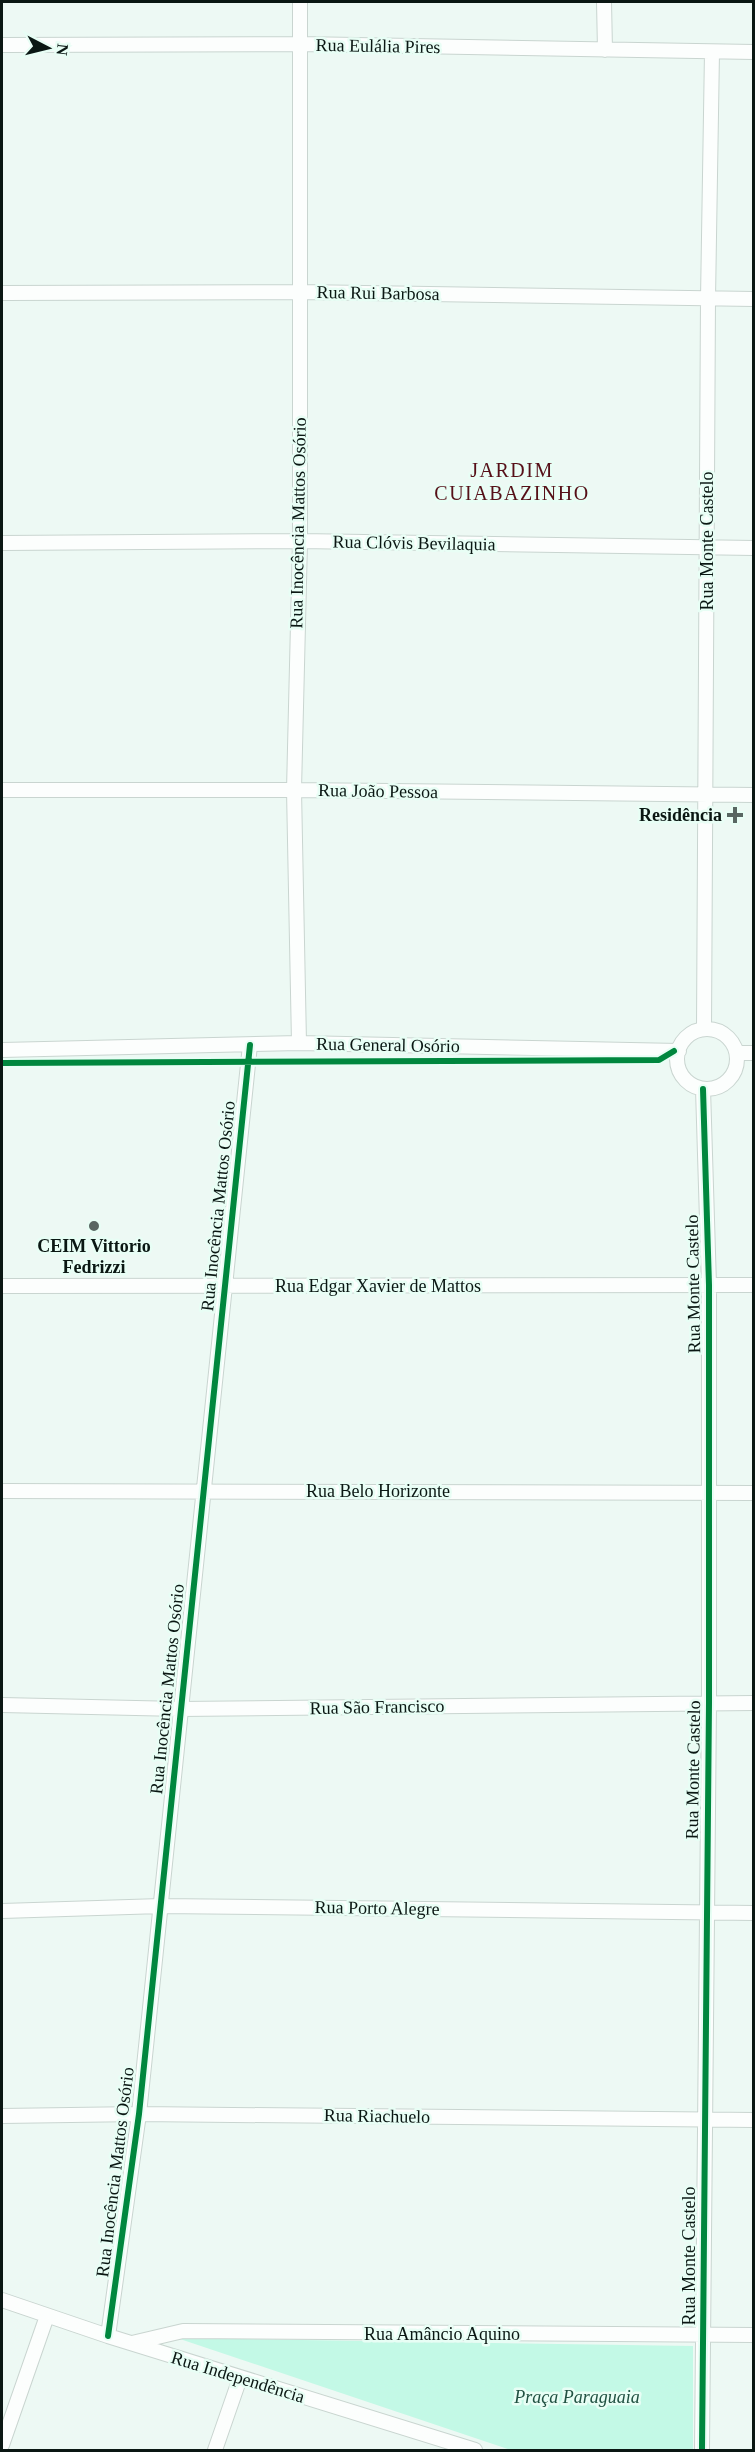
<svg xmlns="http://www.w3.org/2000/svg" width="755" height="2452" font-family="'Times New Roman',serif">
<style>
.green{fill:#c3f9e6}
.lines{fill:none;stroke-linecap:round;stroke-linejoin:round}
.minor-casing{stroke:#c9d5d0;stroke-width:16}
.minor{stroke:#fcfefd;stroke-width:14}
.cycleway-casing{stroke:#e8fef5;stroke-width:10}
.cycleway{stroke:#00873e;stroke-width:6}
.poi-dot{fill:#596662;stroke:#e8fef5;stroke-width:2}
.labels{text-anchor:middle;stroke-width:5;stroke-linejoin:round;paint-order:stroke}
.street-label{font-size:18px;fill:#0a1713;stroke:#e8fef5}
.poi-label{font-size:18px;font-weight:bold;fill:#0a1713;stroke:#e8fef5;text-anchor:end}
.park-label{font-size:18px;font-style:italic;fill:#205142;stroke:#e8fef5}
.neighbourhood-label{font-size:20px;letter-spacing:1.5px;fill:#561018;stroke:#e8fef5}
</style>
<rect width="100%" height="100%" fill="#edf9f4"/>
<path class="green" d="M177,2338L693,2346V2450H511Z"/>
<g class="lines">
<g class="minor-casing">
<path id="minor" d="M604,2L605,50
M2,45L300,44L754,52
M2,293L300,292L754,299
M2,543L300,541L754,548
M2,790H294L754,795
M677 1059a30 30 0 1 1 60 0a30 30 0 1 1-60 0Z
M704,1029L708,299L712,52
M299,1043L294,790L300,541V2
M2,1050L299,1043L679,1051
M737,1053H754
M2,1286L754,1285
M2,1491L754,1493
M2,1705L180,1709L754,1703
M2,1911L161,1906L754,1913
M2,2116L139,2114L754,2120
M2,2300L108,2336L475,2450
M108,2336L139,2114L250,1045
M132,2343L183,2331L754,2335
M2,2445L47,2316
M215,2450L240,2378
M702,2450L709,1703V1285L703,1089"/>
</g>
<use href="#minor" class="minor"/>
<g class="cycleway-casing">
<path id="cycleway" d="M2,1063L659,1060L674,1051
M108,2336L139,2114L250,1045
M702,2450L709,1703V1285L703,1089"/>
</g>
<use href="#cycleway" class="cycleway"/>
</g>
<g class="poi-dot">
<path d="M732 806h6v6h6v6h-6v6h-6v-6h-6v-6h6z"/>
<circle cx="94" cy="1226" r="6"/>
</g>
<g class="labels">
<g class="street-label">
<text transform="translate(378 46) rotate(1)" y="6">Rua Eulália Pires</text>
<text transform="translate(378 293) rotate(1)" y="6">Rua Rui Barbosa</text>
<text transform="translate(298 523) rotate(-89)" y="6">Rua Inocência Mattos Osório</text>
<text transform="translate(707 541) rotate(-90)" y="6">Rua Monte Castelo</text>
<text transform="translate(414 543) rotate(1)" y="6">Rua Clóvis Bevilaquia</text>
<text transform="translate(378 791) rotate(1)" y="6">Rua João Pessoa</text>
<text transform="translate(388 1045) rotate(1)" y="6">Rua General Osório</text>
<text transform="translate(218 1206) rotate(-84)" y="6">Rua Inocência Mattos Osório</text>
<text transform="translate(693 1284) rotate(-91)" y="6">Rua Monte Castelo</text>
<text x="378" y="1292">Rua Edgar Xavier de Mattos</text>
<text x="378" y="1497">Rua Belo Horizonte</text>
<text transform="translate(167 1689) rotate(-84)" y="6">Rua Inocência Mattos Osório</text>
<text transform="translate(377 1707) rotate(-1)" y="6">Rua São Francisco</text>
<text transform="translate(693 1770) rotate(-89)" y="6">Rua Monte Castelo</text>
<text transform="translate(377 1908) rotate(1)" y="6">Rua Porto Alegre</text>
<text transform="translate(377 2116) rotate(1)" y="6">Rua Riachuelo</text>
<text transform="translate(115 2172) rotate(-83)" y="6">Rua Inocência Mattos Osório</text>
<text transform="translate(689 2256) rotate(-90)" y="6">Rua Monte Castelo</text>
<text x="442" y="2340">Rua Amâncio Aquino</text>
<text transform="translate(238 2377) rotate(17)" y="6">Rua Independência</text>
</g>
<g class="poi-label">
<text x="722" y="821">Residência</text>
<text x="94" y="1252" text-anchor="middle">CEIM Vittorio<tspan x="94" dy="21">Fedrizzi</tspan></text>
</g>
<g class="park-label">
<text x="577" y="2403">Praça Paraguaia</text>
</g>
<g class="neighbourhood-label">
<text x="512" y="477">JARDIM<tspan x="512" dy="23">CUIABAZINHO</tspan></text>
</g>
</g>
<rect width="755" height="2452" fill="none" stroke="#0a1713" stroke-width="6"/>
<g transform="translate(48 48) rotate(97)" stroke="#e8fef5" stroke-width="4.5" paint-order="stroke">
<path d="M0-4.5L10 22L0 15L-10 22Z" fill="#0a1713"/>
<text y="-9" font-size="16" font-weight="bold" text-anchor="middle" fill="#0a1713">N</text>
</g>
</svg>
